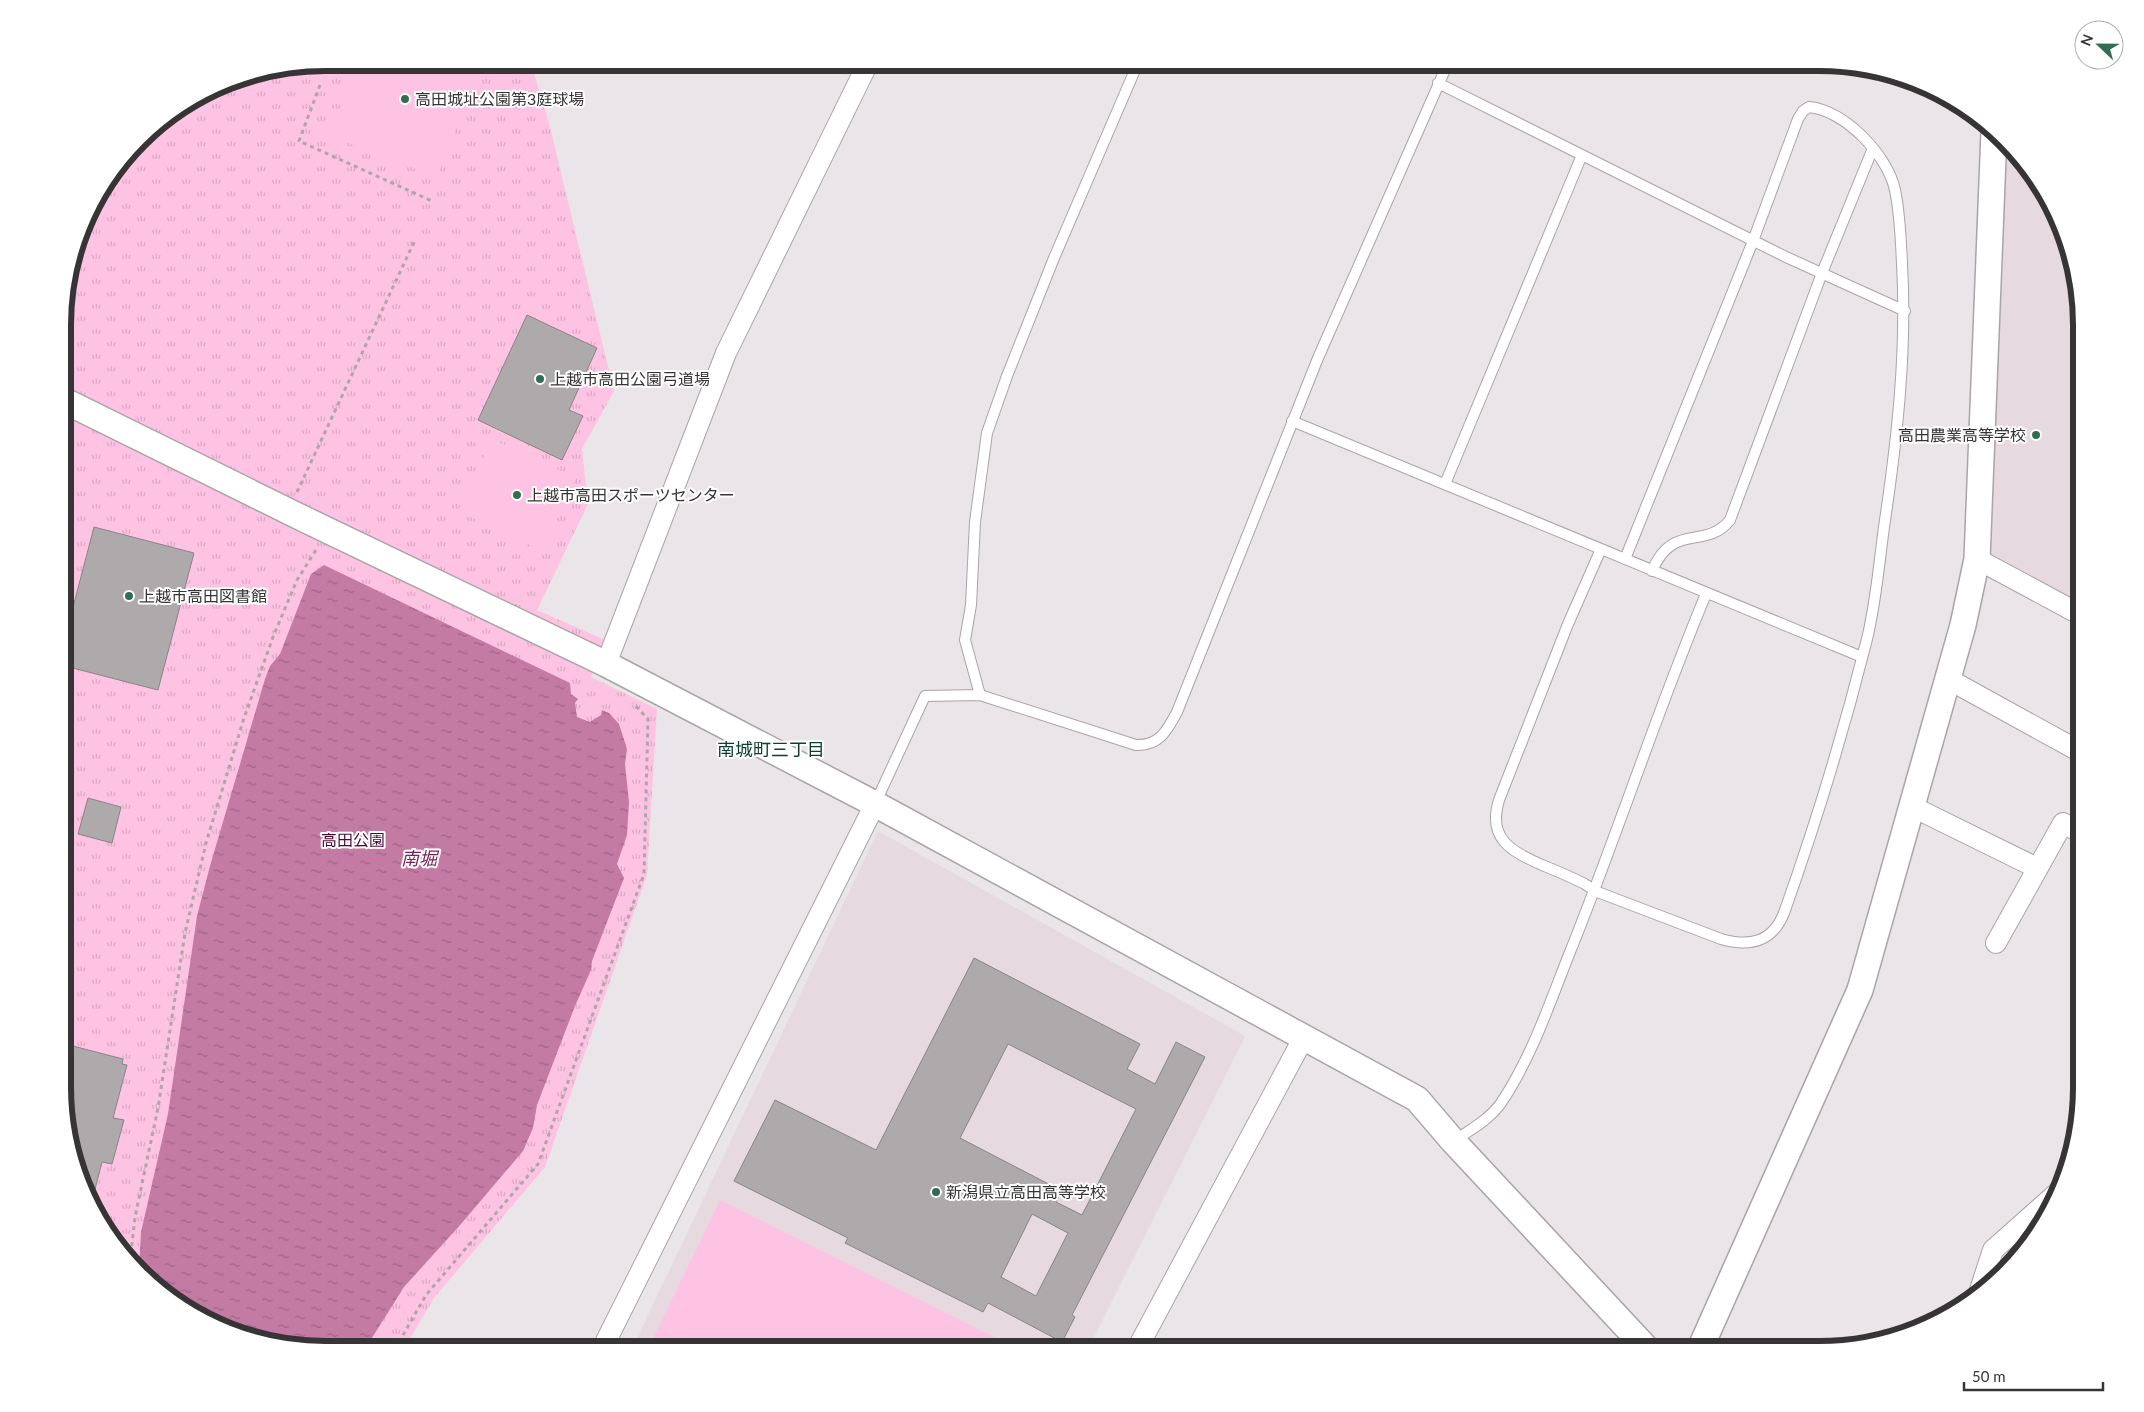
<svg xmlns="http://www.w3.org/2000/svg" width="2144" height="1412" font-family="Lato,'Noto Sans JP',sans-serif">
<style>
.built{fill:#e6d9e0}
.park{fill:url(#park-tufts)}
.pitch{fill:#fec3e3}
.water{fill:url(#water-ripples)}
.building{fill:#aeaaac;stroke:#888486;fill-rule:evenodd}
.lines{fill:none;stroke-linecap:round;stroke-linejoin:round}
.service-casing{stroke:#a9a4a7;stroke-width:12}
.minor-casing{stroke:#a9a4a7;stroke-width:22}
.tertiary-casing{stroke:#a9a4a7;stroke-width:28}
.path{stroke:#aba7aa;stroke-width:3;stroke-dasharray:4 4;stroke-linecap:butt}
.service{stroke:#fff;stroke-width:10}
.minor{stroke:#fff;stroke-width:20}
.tertiary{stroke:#fff;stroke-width:25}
.poi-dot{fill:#326c55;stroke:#fff;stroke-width:2}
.labels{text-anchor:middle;stroke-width:4;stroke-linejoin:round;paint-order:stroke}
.poi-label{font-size:16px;fill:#363435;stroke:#fff;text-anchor:start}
.park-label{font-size:16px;fill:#4b0835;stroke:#fff}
.neighbourhood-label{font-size:18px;fill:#0e3f2e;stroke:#fff}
.water-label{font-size:18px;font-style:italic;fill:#79235a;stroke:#fff}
.rim{fill:none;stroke:#363435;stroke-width:6}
</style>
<defs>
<pattern id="park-tufts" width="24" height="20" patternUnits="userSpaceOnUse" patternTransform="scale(1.25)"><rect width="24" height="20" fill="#fec3e3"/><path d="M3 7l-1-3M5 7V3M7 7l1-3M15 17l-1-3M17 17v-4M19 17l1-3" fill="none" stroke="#daa8c3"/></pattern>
<pattern id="water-ripples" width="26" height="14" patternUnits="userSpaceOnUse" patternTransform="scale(1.25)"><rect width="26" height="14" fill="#c37aa3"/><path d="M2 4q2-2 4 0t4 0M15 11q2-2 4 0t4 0" fill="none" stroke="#9f6586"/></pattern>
</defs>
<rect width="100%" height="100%" fill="#eae5e8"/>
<path class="built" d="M2005,142L2016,152L2046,194L2072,257L2081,308V605L1988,556Z
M878,831L1245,1036L1088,1349H632Z"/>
<path class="park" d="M325,63H531L549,123L614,391L582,449L588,504L537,610L605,640L591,677L657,709L647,875L545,1167L434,1298L404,1349H325L241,1336L179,1305L128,1260L98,1218L65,1121V291L90,209L152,128L225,82Z"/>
<path class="pitch" d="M357,63H481L437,177L329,136Z
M492,439L576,478L542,551L458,511Z
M720,1200L1018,1349H648Z"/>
<path class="water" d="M324,565L570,683L571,694L578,699L575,703L577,717L590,722L601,715L602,710L609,713L619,724L627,749L625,764L629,802L627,835L617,864L624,878L592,961L591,970L575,1006L537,1105L533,1128L523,1151L461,1224L404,1287L365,1349H325L241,1336L179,1305L139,1270L141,1232L168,1114L197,916L210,866L265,679L270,666L280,654L311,574Z"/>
<path class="building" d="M527,315L597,348L569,410L583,416L562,460L478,420Z
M94,527L194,553L158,690L65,666V638Z
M88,798L121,807L112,843L78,834Z
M974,958L1140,1044L1127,1069L1155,1084L1176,1042L1205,1057L1072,1315L1075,1317L1062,1342L988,1303L983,1312L845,1243L848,1238L734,1181L775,1100L876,1150ZM1008,1044L1136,1109L1082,1215L1056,1202L1062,1191L960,1138ZM1032,1214L1068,1233L1036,1296L1001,1277Z
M65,1044L123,1059L122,1064L127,1065L113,1118L124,1120L112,1164L102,1162L92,1201L65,1121Z"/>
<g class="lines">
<g class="service-casing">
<path id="service" d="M1438,83L1786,257L1905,311
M1292,421L1862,657
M1445,484L1582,155
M1601,549L1568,624L1499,800C1487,839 1511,851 1542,865C1557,871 1571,877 1585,884L1595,891L1721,939C1749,947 1772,943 1784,913C1816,823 1844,731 1867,639C1876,602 1879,564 1884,527C1897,440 1907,352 1902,264C1901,240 1900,214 1895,190C1888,156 1845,110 1809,107L1803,111L1798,119L1753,241L1625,559
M1652,571C1673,521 1705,551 1730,520L1822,273L1873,148
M980,695L965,640L971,605L975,522L987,433L1007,376L1054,258L1138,63
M875,804L925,696L980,695L1136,745C1159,746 1167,731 1177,712L1318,358L1448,63
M1454,1141C1470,1130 1490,1119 1501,1103C1532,1057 1550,1002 1570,952C1618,833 1657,711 1706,594"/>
</g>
<g class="minor-casing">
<path id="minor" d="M1977,559L2081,615
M606,664L726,353L868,63
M1948,679L2077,750L2081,756
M1911,806L2037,868
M1996,943L2063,823L2081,833
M1979,1293L1993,1250L2056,1194
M602,1349L875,804
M1137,1349L1304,1037"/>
</g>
<g class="tertiary-casing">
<path id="tertiary" d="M65,401L306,520L606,664L875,804L1417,1099L1453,1141L1647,1349
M1700,1349L1860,990L1963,625L1977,559L1994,132"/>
</g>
<path class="path" d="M320,85L299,141L432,201
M65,461L69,449
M297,492L415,240
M130,1262L135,1217L158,1108L185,933L206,843L244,718L273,637L297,580L316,550
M395,1349L426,1295L538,1164L644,874L648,719L633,703"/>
<use href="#service" class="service"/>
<use href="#minor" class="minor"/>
<use href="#tertiary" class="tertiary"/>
</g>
<g class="poi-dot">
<circle cx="405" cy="99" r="5"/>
<circle cx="540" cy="379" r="5"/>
<circle cx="2036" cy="435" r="5"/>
<circle cx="517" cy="495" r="5"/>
<circle cx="129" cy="596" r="5"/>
<circle cx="936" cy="1192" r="5"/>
</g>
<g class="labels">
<g class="poi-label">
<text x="415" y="105">高田城址公園第3庭球場</text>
<text x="550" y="385">上越市高田公園弓道場</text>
<text x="2026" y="441" text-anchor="end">高田農業高等学校</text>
<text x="527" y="501">上越市高田スポーツセンター</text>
<text x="139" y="602">上越市高田図書館</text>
<text x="946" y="1198">新潟県立高田高等学校</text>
</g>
<g class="park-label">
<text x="353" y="846">高田公園</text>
</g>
<g class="neighbourhood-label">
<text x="771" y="756">南城町三丁目</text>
</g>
<g class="water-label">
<text x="419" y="865">南堀</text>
</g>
</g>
<path d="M0 0H2144V1412H0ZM325 71H1819A254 254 0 0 1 2073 325V1087A254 254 0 0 1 1819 1341H325A254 254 0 0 1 71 1087V325A254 254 0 0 1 325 71Z" fill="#fff" fill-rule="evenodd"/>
<path class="rim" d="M325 71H1819A254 254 0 0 1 2073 325V1087A254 254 0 0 1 1819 1341H325A254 254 0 0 1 71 1087V325A254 254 0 0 1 325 71Z"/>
<g transform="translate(2099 45) rotate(292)"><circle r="24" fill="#ffffff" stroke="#afaeae"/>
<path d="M0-4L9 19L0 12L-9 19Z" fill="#326c55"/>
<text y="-8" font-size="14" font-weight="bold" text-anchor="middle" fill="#363435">N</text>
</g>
<path d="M1964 1382v8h139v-8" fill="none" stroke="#363435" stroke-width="2.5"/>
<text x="1972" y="1382" font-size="15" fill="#363435" stroke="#ffffff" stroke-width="4" paint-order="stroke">50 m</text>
</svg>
